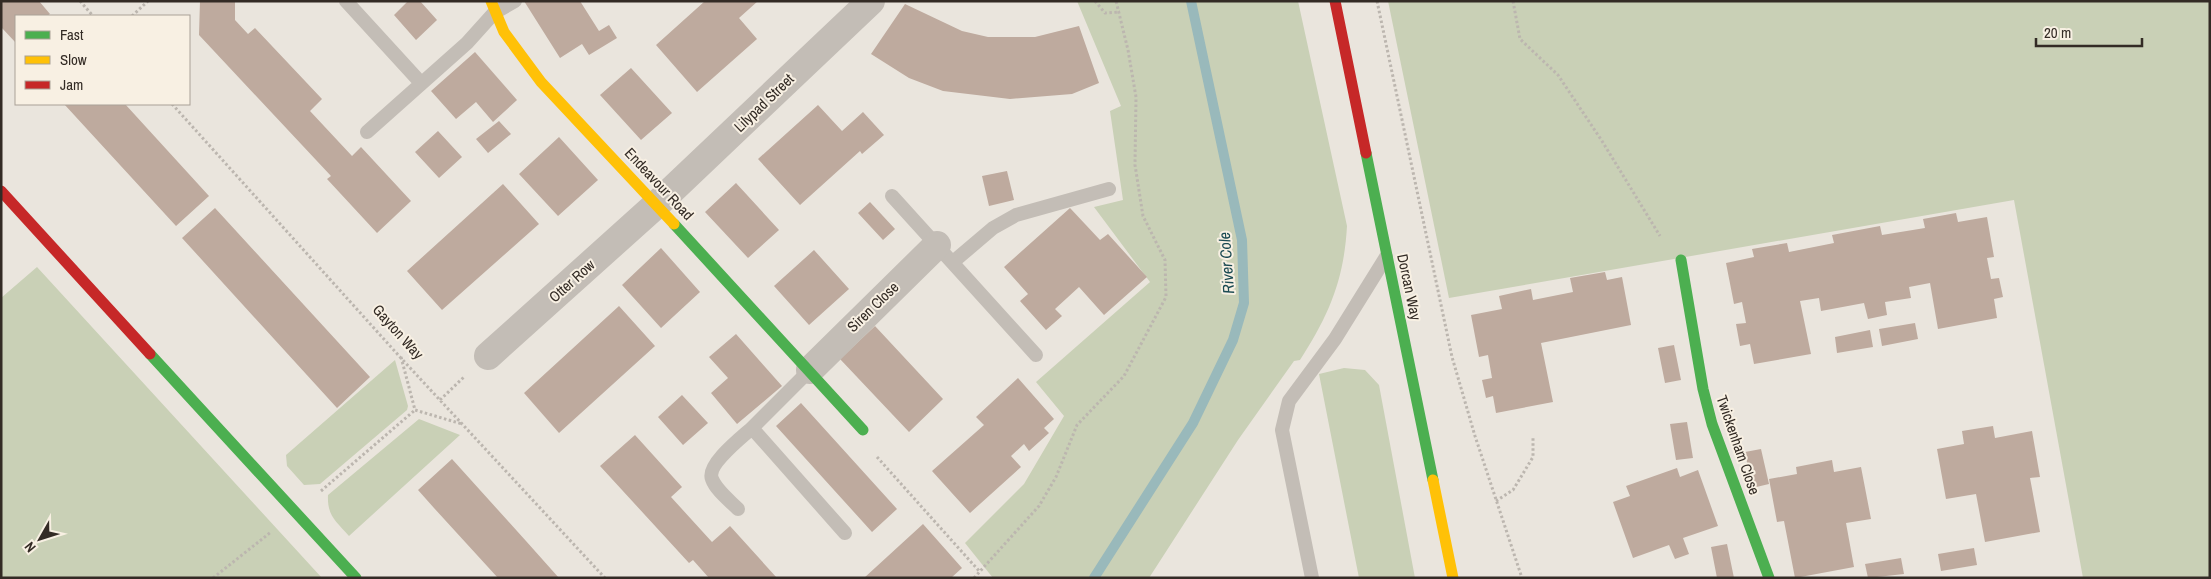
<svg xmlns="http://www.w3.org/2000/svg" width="2211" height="579" font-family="'Archivo Narrow',sans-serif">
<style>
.green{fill:#c9d0b6}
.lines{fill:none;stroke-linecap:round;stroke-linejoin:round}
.stream{stroke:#99b9bb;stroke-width:10}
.building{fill:#beaa9e}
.path{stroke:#bcb6af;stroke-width:3;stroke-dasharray:2.5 2.5;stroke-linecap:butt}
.lane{stroke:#c3bdb6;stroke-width:14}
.street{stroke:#c3bdb6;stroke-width:28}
.fast{stroke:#4caf50;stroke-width:11}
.slow{stroke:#ffc107;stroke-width:11}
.jam{stroke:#c62828;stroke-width:11}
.labels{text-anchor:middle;stroke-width:4;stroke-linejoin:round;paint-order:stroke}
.street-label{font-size:15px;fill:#332b25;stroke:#f8f0e3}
.water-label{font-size:16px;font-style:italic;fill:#1c4b53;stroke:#f8f0e3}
</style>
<rect width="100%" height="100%" fill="#eae5dd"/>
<path class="green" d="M1077,1H1298L1347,226C1344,280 1329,315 1300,360L1294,361L1238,440L1149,578H993L965,543L1024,484L1064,416L1036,382L1150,282L1094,207L1123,200L1110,111L1121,106Z
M1388,1H2210V578H2083L2014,200L1449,298Z
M37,267L322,578H1V298Z
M395,360L408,406L407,410L320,484L304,485L287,466L286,455Z
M1344,368L1365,370L1379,385L1415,578H1359L1319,374Z
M419,419L460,435L349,536C336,521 327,516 328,495Z"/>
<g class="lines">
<path class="stream" d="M1094,578L1193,423L1233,340L1244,303L1242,240L1191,1"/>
</g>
<path class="building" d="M1,1H39L50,14L47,16H16V43L1,27Z
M200,1H235V20L248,34L255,28L322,99L310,111L352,156L361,147L411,201L377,233L327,179L331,176L199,35Z
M408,1H420L437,20L416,40L394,15Z
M524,1H580L599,31L609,25L617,38L589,55L582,44L560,58Z
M705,1H758L739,18L757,39L697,92L656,45Z
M905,4L962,31L988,37H1035L1079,26L1099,83L1072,94L1010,99L943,91L909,78L871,54Z
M475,52L517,100L493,122L476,102L456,119L431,91Z
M631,68L672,113L641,140L600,95Z
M64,104H125L209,196L176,226Z
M818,105L842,131L863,112L884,135L862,154L860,151L800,205L758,159Z
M499,121L511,134L488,153L476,139Z
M438,131L462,157L439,178L415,152Z
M559,137L598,180L558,216L519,174Z
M1007,171L1014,200L989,206L982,176Z
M736,183L779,230L748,258L705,212Z
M503,184L539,224L442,310L407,271Z
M870,202L895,229L883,240L858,213Z
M215,208L370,377L337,408L182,238Z
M1070,208L1100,240L1108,234L1147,277L1104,315L1079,287L1055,309L1062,316L1046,330L1020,301L1028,294L1004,267Z
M1956,213L1958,222L1987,217L1994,257L1987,258L1991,279L1999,278L2003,297L1994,299L1997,318L1938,329L1930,283L1909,287L1911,298L1885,302L1887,315L1868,319L1864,303L1821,311L1819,298L1800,301L1811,354L1754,364L1750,344L1740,346L1736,324L1746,323L1742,302L1734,304L1726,263L1754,257L1752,249L1787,243L1789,252L1834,243L1832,235L1880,226L1882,235L1925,228L1923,219Z
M661,248L700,292L661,328L622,285Z
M814,250L849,289L809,325L774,286Z
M1605,272L1607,280L1622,277L1631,325L1541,343L1553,402L1496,413L1493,396L1486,398L1482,380L1492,378L1488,355L1479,357L1471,315L1502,309L1499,296L1531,289L1533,300L1573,292L1570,278Z
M619,306L655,346L559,433L524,393Z
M1915,323L1918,339L1882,346L1879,329Z
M875,326L943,399L909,432L840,359Z
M1870,330L1873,347L1837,353L1835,337Z
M736,334L782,386L737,424L711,393L728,378L709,357Z
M1674,345L1681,380L1665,383L1658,348Z
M1018,378L1054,419L1044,428L1049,433L1029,451L1024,444L1011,456L1021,467L970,513L932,471L984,425L976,417Z
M682,395L708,423L683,445L658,417Z
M801,403L897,509L872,532L776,426Z
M1687,422L1693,458L1676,460L1670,424Z
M1993,426L1995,438L2032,431L2040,477L2030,478L2040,532L1985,542L1976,494L1946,499L1937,449L1964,444L1962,431Z
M635,435L682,487L671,497L712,542L730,526L777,578H709L693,560L689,563L600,466Z
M1761,449L1769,484L1752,488L1745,452Z
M452,459L526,541L559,578H498L434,508L418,490Z
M1832,460L1834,472L1861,467L1871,519L1846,523L1854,567L1795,578L1784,521L1777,522L1769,479L1797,474L1796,467Z
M1677,468L1680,477L1698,470L1718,526L1683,538L1689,554L1675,559L1669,545L1633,558L1613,502L1630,496L1626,486Z
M923,524L962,568L951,578H864Z
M1727,544L1734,578H1717L1711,547Z
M1974,548L1977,565L1941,571L1938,554Z
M1901,558L1904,574L1868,578L1865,564Z"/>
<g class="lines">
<path class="path" d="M80,1L93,16
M1095,1L1105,13L1120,12
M1377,1L1452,357L1475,436L1522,578
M1513,1L1520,39L1558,75L1602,141L1660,236
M132,16L148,1
M172,104L400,357L605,578
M401,357L415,410L462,424
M440,400L465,376
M877,457L980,572
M321,491L415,410
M1496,501L1513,490L1533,457V437
M213,578L271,532
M974,578L1039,506L1056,477L1077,425L1124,376L1166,297L1165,260L1143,216L1135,165L1136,97L1128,50L1116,1"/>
<path class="lane" d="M346,1L421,83
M367,132L467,43L494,13L515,1
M892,196L1036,355
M953,262L993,228L1016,215L1109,189
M810,370L752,428L845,533
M738,509C729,500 716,490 712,479C706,465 742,437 752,428
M1312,578L1282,430L1289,401L1335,339L1386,257"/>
<path class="street" d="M488,356L656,205L871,1
M810,370L937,245"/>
<path class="fast" d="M1366,153L1433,480
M674,224L863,430
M1681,260L1703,389L1712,424L1769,578
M150,354L356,578"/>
<path class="slow" d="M491,1L504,32L541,82L674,224
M1433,480L1453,578"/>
<path class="jam" d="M1335,1L1366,153
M1,191L150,354"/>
</g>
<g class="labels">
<g class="street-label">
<text transform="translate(764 103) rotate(-44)" y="5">Lilypad Street</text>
<text transform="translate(659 184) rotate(47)" y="5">Endeavour Road</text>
<text transform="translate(572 281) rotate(-42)" y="5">Otter Row</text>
<text transform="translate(1409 287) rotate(78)" y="5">Dorcan Way</text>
<text transform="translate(873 307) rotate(-44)" y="5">Siren Close</text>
<text transform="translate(398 332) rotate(48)" y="5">Gayton Way</text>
<text transform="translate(1738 445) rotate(71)" y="5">Twickenham Close</text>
</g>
<g class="water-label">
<text transform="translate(1226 263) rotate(-94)" y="6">River Cole</text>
</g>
</g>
<rect width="2211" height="579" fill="none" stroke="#332b25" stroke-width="5"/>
<rect x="15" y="15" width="175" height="90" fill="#f8f0e3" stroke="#a9a197"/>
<rect x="25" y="31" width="25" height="8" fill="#4caf50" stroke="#a9a197"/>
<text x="60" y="40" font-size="15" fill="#332b25">Fast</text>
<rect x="25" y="56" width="25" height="8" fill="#ffc107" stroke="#a9a197"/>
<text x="60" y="65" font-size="15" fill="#332b25">Slow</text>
<rect x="25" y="81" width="25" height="8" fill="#c62828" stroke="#a9a197"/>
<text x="60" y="90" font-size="15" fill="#332b25">Jam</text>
<g transform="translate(40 539) rotate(231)" stroke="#f8f0e3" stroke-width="4" paint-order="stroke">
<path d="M0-4L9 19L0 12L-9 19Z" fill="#332b25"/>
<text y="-8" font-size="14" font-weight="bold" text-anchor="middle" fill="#332b25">N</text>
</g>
<path d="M2036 38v8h106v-8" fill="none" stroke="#332b25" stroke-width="2.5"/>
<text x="2044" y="38" font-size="15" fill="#332b25" stroke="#f8f0e3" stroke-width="4" paint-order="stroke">20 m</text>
</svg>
